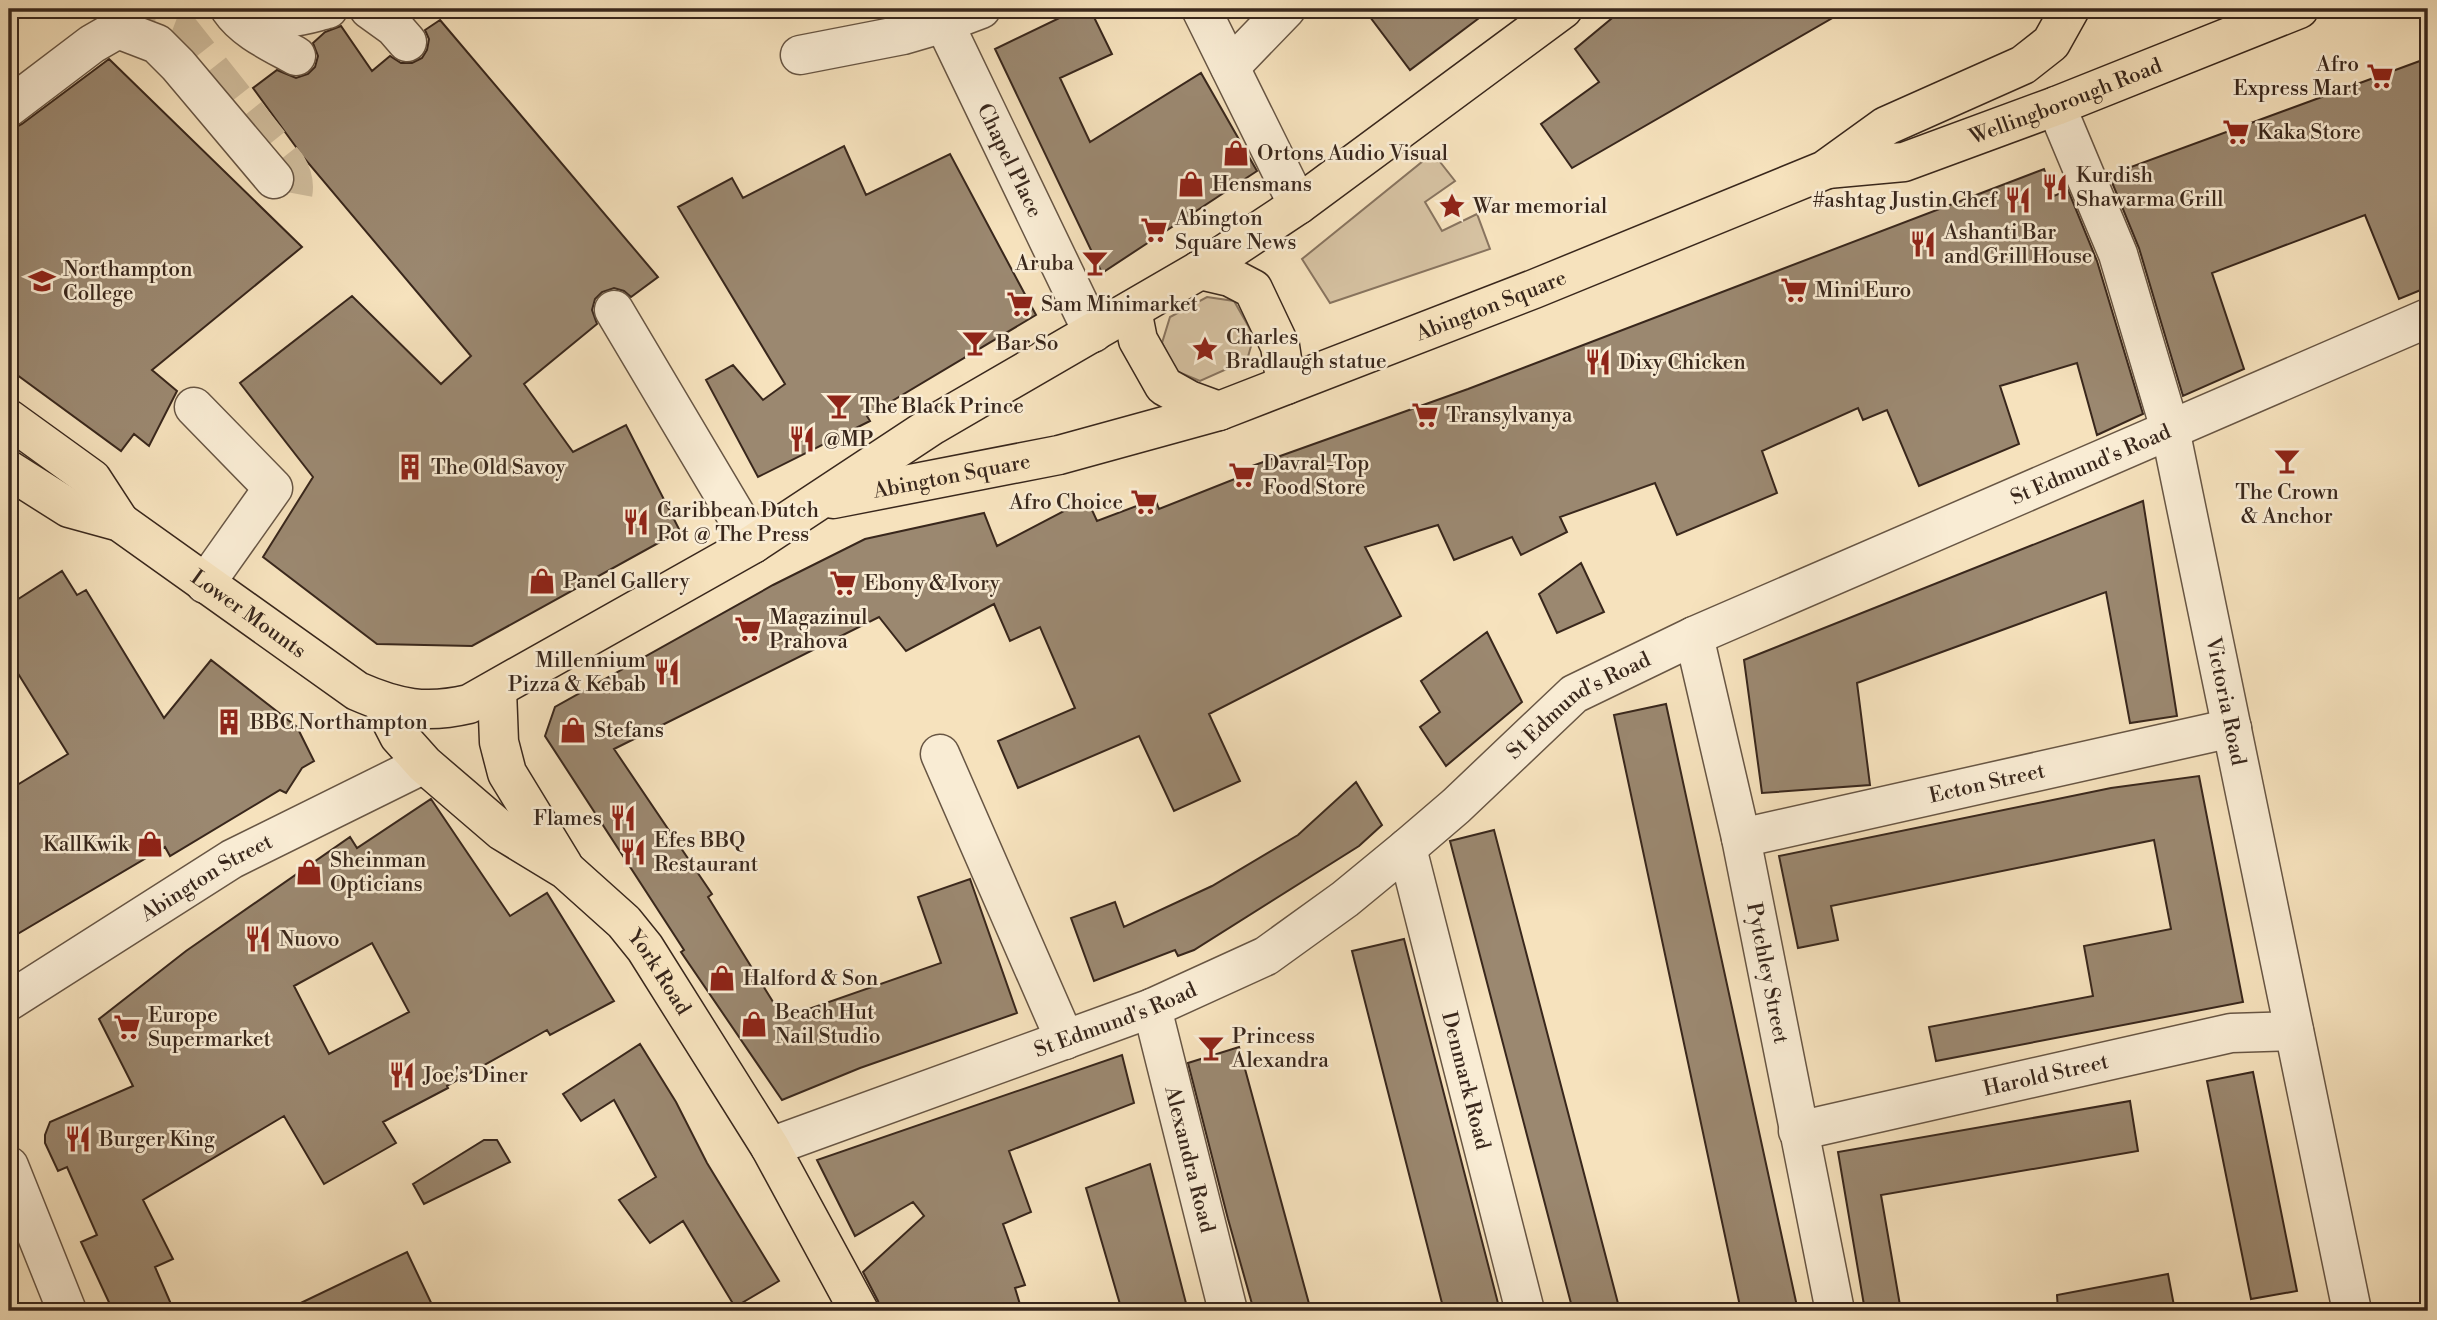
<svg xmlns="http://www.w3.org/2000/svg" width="2437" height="1320" font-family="'Libre Bodoni',serif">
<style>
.green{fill:#d6c2a2;stroke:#88745f;stroke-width:2}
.building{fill:#9b8870;stroke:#39271c;stroke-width:2;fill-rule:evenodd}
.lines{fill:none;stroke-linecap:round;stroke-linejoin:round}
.minor-tunnel{stroke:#d0bd9d;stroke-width:38;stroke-dasharray:38 19;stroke-linecap:butt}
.minor-casing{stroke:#685644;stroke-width:41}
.major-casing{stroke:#39271c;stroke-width:41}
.minor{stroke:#f9ecd4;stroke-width:38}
.major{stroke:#f6e2bd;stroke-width:38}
.labels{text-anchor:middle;stroke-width:5;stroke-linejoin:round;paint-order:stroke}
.poi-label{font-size:21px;fill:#39271c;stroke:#f9ecd4;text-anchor:start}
.street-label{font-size:21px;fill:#39271c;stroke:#f9ecd4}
</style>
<rect width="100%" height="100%" fill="#f6e2bd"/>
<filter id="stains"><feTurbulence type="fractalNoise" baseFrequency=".00286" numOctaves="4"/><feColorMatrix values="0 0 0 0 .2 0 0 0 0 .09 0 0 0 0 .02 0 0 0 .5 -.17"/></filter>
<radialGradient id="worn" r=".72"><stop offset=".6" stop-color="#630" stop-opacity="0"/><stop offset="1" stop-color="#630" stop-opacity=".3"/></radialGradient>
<path class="green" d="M1433,153L1455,181L1425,202L1442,231L1477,214L1490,249L1330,303L1302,259Z
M1207,297L1234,301L1254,336L1247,360L1200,381L1176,371L1162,343L1170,317Z"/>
<path class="building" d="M1078,9H1090L1112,54L1060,78L1090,142L1201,73L1257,171L1102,273L995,49Z
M1364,9H1491L1410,70Z
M1623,9H1848L1572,168L1541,124L1599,82L1575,49Z
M440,20L658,277L631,297L624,291L614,288L602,292L595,299L592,310L597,324L524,384L573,452L626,425L680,531L472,646L377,644L263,557L313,477L240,383L352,296L441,384L471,356L304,158L253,88L277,70L296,78L308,74L315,67L318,56L313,43L325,32L341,26L372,71L390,56L401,63H412L422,58L427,50L429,39L425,30Z
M2428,58V287L2399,299L2365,215L2212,273L2244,369L2183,396L2139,248L2109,175Z
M109,59L302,247L152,370L177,391L149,446L134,434L121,451L9,369V131L22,124Z
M844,146L866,195L950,154L1036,315L867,416L870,421L758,477L706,380L733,365L763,400L785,384L678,207L732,178L743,198Z
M2044,169L2054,196L2068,190L2097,261L2143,414L2097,435L2077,363L2000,386L2019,444L1919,486L1887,410L1863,420L1858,408L1762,451L1777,493L1677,535L1655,483L1560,517L1567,532L1521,555L1512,537L1454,560L1438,525L1365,547L1401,616L1209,714L1240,781L1174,811L1139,736L1018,788L998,741L1075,708L1040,627L1010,641L994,604L906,651L879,617L614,749L712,894L708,897L783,1018L941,963L918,897L970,879L1017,1013L860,1068L782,1100L681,952L684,950L545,736L555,707L773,585L865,539L984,513L997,546L1087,499L1097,521L1155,499L1159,509L1255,471L1252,466L1468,389Z
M2143,501L2177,716L2130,723L2106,592L1857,683L1870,785L1762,793L1744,660Z
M1581,563L1604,612L1557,633L1539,594Z
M62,571L77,595L86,590L164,718L211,660L297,727L314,761L302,768L286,793L280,790L170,856L165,847L9,939V790L68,754L9,659V605Z
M1487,632L1522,702L1446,766L1420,727L1440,712L1421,681Z
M1666,704L1798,1311H1741L1614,715Z
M2199,776L2243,1002L1936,1061L1929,1027L2093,996L2084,946L2171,929L2154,840L1831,906L1838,940L1798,948L1779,856L2111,788Z
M1356,782L1382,825L1359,846L1194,950L1178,956L1175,950L1094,981L1071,918L1115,902L1124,927L1212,886L1298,835Z
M431,799L510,916L547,893L614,1001L550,1035L547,1030L447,1086L448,1088L383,1122L396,1143L324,1184L284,1116L143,1200L173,1259L155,1267L174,1311H113L81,1242L97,1235L67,1167L58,1171L45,1143V1135L50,1122L133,1086L99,1019L186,951L350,837L357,848ZM372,943L409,1012L329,1054L294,986Z
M1494,830L1620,1311H1573L1450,841Z
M1404,939L1500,1311H1444L1352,951Z
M640,1044L676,1102L707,1163L779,1281L735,1307L683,1221L650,1243L619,1200L656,1177L614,1100L581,1121L563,1094Z
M1239,1047L1311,1311H1254L1228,1219L1188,1063Z
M1122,1055L1134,1103L1009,1151L1031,1212L1003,1224L1025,1285L1015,1288L1022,1311H881L878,1301L863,1272L924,1216L913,1202L855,1236L817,1160Z
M2253,1072L2297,1291L2251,1299L2207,1081Z
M2130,1101L2138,1151L1881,1195L1901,1311H1865L1838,1152Z
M484,1140H497L510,1162L424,1204L413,1184Z
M1150,1164L1188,1311H1122L1086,1188Z
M407,1252L435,1311H284Z
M2168,1274L2175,1311H2058L2057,1295Z"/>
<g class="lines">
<path class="minor-tunnel" d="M118,29C141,21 156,19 180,30L287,165C295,178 296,188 291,202"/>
<g class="minor-casing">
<g id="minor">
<path d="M230,9C245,31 273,43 296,56"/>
<path d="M267,9C281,25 310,13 328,9"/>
<path d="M369,9L394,27L407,42"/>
<path id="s1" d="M981,9L944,23L1093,333"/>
<path d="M1201,9L1298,205"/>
<path d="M800,55L903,35L944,23"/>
<path d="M1230,67L1286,9"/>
<path id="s2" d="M2056,106L2118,254L2170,429L2352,1311"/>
<path d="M9,107L92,44L118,29L157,44L178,65L274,179"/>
<path d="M614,310L753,544"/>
<path d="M194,407L273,488L205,584"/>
<path id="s3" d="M1694,636L1741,838L1835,1311"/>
<path d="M940,754L1065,1040"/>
<path id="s4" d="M1741,838L2232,728"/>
<path id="s5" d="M1407,848L1525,1311"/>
<path id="s6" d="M9,1001L232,859L412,770"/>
<path id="s7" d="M1152,1008L1228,1311"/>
<path id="s8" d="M1798,1131L2231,1033L2294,1031"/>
<path id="s9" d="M770,1147L1152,1008L1266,956L1345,899L1407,848L1456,806L1574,694L1694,636L2428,318"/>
<path d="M9,1166L67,1311"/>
</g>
</g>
<g class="major-casing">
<g id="major">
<path id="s10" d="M1827,169L1904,162L2056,106L2299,9"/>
<path d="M1200,270L1230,277L1253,289L1280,346L1286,385"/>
<path d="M1132,310L1138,340L1164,386L1189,400L1219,411"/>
<path d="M9,419L92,479L120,522"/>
<path id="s11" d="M9,470L69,508L120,522L357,691C398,709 426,714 469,704L753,544L933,425L1200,270L1298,205L1563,9"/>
<path id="s12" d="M833,499L1059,455L1219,411L1534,289L1825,170L1886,126L2023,65L2051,43L2070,9"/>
<path d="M497,690L499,742L507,773L563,865"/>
<path id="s13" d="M381,701L399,736L424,764L502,831L566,870L624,922L645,948L770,1147L859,1311"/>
</g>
</g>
<use href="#minor" class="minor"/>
<use href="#major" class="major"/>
</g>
<defs>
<g id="supermarket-bare" transform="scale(2.1)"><path d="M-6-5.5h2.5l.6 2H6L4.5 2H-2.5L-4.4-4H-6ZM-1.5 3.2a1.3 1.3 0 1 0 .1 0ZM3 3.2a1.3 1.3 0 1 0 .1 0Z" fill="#8f2418" stroke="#f9ecd4" stroke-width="2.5" paint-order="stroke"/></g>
<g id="shop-bare" transform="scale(2.1)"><path d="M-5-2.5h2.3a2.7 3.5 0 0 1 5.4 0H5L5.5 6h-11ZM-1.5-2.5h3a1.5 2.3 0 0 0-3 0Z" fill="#8f2418" stroke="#f9ecd4" stroke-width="2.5" paint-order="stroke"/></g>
<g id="restaurant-bare" transform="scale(2.1)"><path d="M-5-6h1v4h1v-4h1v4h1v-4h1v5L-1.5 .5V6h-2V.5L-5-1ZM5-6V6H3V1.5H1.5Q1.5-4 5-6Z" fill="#8f2418" stroke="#f9ecd4" stroke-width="2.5" paint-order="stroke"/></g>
<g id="sight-bare" transform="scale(2.1)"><path d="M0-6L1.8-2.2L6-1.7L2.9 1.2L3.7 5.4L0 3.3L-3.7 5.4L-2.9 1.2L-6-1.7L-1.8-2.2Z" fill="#8f2418" stroke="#f9ecd4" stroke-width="2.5" paint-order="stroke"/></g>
<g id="bar-bare" transform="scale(2.1)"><path d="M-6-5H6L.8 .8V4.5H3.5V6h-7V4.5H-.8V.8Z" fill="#8f2418" stroke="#f9ecd4" stroke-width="2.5" paint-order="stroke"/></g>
<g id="university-bare" transform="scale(2.1)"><path d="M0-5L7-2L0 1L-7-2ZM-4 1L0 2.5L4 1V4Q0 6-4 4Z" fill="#8f2418" stroke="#f9ecd4" stroke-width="2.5" paint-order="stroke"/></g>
<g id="building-bare" transform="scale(2.1)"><path d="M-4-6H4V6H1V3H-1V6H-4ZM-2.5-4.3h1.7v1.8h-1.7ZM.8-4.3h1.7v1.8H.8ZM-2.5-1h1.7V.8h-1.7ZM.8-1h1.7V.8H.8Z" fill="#8f2418" stroke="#f9ecd4" stroke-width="2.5" paint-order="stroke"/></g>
</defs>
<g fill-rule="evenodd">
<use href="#supermarket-bare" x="2380" y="76"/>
<use href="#supermarket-bare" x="2236" y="132"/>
<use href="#shop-bare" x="1236" y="153"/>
<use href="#shop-bare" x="1191" y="184"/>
<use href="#restaurant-bare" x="2055" y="187"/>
<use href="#restaurant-bare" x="2018" y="200"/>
<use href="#sight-bare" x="1452" y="206"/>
<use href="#supermarket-bare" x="1154" y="230"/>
<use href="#restaurant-bare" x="1923" y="244"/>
<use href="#bar-bare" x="1095" y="263"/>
<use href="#university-bare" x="42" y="281"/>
<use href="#supermarket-bare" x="1794" y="290"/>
<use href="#supermarket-bare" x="1020" y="304"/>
<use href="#bar-bare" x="975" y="343"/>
<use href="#sight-bare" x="1205" y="349"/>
<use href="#restaurant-bare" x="1598" y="362"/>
<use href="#bar-bare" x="839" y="406"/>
<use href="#supermarket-bare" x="1425" y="415"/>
<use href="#restaurant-bare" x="802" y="439"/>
<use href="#bar-bare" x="2287" y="461"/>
<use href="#building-bare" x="410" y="467"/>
<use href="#supermarket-bare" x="1242" y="475"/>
<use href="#supermarket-bare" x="1144" y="502"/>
<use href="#restaurant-bare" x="636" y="522"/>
<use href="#shop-bare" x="542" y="581"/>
<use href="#supermarket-bare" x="843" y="583"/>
<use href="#supermarket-bare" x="748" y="629"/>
<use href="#restaurant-bare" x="667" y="672"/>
<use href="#building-bare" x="229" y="722"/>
<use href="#shop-bare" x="573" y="730"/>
<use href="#restaurant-bare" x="623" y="818"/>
<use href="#shop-bare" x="150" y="844"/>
<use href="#restaurant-bare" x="633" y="852"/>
<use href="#shop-bare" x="309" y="872"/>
<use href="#restaurant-bare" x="258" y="939"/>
<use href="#shop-bare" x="722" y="978"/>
<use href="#shop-bare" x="754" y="1024"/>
<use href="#supermarket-bare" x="127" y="1027"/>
<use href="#bar-bare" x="1211" y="1048"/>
<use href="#restaurant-bare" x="402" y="1075"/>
<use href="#restaurant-bare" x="78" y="1139"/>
</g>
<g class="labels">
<g class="poi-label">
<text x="2359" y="71" text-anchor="end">Afro<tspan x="2359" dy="24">Express Mart</tspan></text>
<text x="2257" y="139">Kaka Store</text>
<text x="1257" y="160">Ortons Audio Visual</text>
<text x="2076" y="182">Kurdish<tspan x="2076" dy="24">Shawarma Grill</tspan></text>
<text x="1212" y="191">Hensmans</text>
<text x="1997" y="207" text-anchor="end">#ashtag Justin Chef</text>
<text x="1473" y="213">War memorial</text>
<text x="1175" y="225">Abington<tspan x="1175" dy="24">Square News</tspan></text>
<text x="1944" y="239">Ashanti Bar<tspan x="1944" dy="24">and Grill House</tspan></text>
<text x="1074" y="270" text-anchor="end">Aruba</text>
<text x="63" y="276">Northampton<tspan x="63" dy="24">College</tspan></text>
<text x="1815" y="297">Mini Euro</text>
<text x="1041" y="311">Sam Minimarket</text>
<text x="1226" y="344">Charles<tspan x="1226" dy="24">Bradlaugh statue</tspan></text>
<text x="996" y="350">Bar So</text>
<text x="1619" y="369">Dixy Chicken</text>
<text x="860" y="413">The Black Prince</text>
<text x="1446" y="422">Transylvanya</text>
<text x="823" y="446">@MP</text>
<text x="1263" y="470">Davral-Top<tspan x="1263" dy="24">Food Store</tspan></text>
<text x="431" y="474">The Old Savoy</text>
<text x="2287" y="499" text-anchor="middle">The Crown<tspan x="2287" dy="24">&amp; Anchor</tspan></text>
<text x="1123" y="509" text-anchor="end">Afro Choice</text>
<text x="657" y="517">Caribbean Dutch<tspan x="657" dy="24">Pot @ The Press</tspan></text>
<text x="563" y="588">Panel Gallery</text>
<text x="864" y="590">Ebony &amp; Ivory</text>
<text x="769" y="624">Magazinul<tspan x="769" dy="24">Prahova</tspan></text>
<text x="646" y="667" text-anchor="end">Millennium<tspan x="646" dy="24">Pizza &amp; Kebab</tspan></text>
<text x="250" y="729">BBC Northampton</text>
<text x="594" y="737">Stefans</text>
<text x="602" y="825" text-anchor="end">Flames</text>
<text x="654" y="847">Efes BBQ<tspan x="654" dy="24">Restaurant</tspan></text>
<text x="129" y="851" text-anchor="end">KallKwik</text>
<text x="330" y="867">Sheinman<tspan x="330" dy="24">Opticians</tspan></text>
<text x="279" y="946">Nuovo</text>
<text x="743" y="985">Halford &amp; Son</text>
<text x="775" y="1019">Beach Hut<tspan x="775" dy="24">Nail Studio</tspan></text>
<text x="148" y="1022">Europe<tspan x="148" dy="24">Supermarket</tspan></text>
<text x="1232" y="1043">Princess<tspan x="1232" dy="24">Alexandra</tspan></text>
<text x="423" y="1082">Joe's Diner</text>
<text x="99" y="1146">Burger King</text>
</g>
<g class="street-label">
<text dy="7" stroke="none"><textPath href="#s10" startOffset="250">Wellingborough Road</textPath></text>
<text dy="7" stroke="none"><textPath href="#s1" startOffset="192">Chapel Place</textPath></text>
<text dy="7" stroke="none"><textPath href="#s12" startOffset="688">Abington Square</textPath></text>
<text dy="7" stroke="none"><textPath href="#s9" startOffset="1502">St Edmund's Road</textPath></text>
<text dy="7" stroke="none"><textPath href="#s12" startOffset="121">Abington Square</textPath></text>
<text dy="7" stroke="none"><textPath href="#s11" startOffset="282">Lower Mounts</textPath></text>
<text dy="7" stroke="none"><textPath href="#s2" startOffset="621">Victoria Road</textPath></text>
<text dy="7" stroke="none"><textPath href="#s9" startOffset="934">St Edmund's Road</textPath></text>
<text dy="7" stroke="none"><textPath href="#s4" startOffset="252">Ecton Street</textPath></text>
<text dy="7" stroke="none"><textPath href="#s6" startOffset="233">Abington Street</textPath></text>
<text dy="7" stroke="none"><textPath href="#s13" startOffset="394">York Road</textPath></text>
<text dy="7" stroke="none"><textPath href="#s3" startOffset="345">Pytchley Street</textPath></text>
<text dy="7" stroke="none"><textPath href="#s9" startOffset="368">St Edmund's Road</textPath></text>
<text dy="7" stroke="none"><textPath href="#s8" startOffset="254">Harold Street</textPath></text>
<text dy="7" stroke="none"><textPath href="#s5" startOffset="240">Denmark Road</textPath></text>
<text dy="7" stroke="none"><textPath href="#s7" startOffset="156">Alexandra Road</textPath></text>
</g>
</g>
<rect width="2437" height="1320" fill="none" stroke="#f6e2bd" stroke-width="35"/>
<rect x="10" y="10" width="2416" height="1299" fill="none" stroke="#39271c" stroke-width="3.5"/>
<rect x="18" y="18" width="2402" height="1285" fill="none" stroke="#39271c" stroke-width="2"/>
<rect width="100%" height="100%" filter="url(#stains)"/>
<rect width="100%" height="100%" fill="url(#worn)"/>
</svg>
